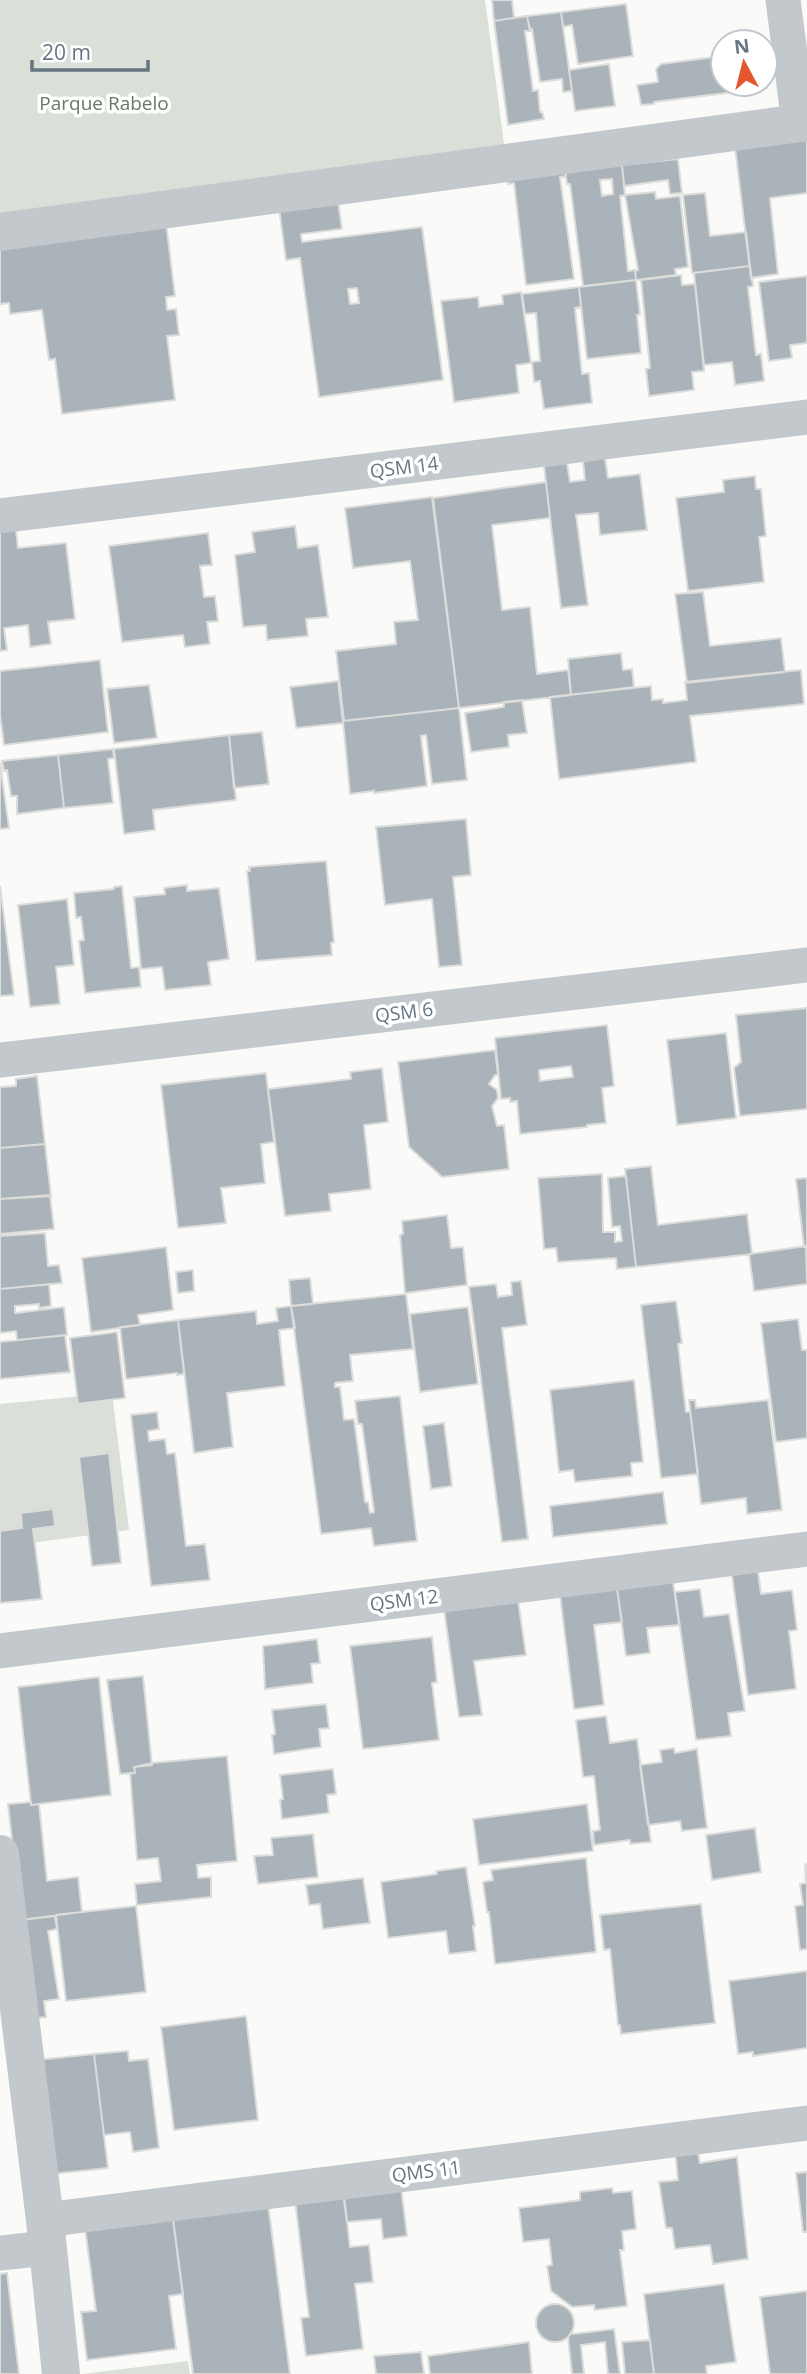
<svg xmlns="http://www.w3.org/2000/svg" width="807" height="2374" font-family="'Open Sans',sans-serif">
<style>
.green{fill:#dadfd7}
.building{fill:#aab3b9;stroke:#dcdcda;stroke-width:2;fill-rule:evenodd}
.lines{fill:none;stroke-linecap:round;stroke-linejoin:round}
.minor{stroke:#c3c8cc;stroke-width:35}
.tertiary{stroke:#c3c8cc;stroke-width:38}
.labels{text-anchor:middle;stroke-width:7;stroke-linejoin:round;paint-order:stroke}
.park-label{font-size:19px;fill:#687a64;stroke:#fff}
.street-label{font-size:19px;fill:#657683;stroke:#fff}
</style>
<rect width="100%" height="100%" fill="#fafaf8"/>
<path class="green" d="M0,0H485L506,159L0,219Z
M112,1393L129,1530L0,1547V1404Z
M188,2361L190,2374H82Z"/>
<path class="building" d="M492,0H512L514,18L494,21Z
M626,4L633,56L578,64L572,25L563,27L561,12Z
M561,12L572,91L563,92L562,79L540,82L532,29H530L527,16Z
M527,16L530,31H525L533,91L538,90L540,112H542L544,119L508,125L494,21Z
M723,56V84H765V77L767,88L654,102V104L641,105L637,85L658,82L656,69L661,64Z
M609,64L615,106L575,111L569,70Z
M807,138V193L770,198L778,274L751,278L735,147Z
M678,159L682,193L670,194L668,180L624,186L622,165Z
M622,164L625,195L620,196L628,271L635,270L636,280L583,286L572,199L570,184H567L565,171ZM612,179L613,194L602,196L600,180Z
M565,170L566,176L560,177L574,279L526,285L514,183L508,184L507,178Z
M655,192L656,199L680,196L688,267L675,269L676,275L636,280L635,271L638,270L625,195Z
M705,193L710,236L746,232L750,266L692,273L683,195Z
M338,201L342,229L301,234L302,242L422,227L443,380L319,397L300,258L286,260L279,208ZM357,288L359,303L350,304L348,289Z
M166,222L175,296L166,297L167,310L176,309L179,335L167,336L175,400L62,414L55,359L49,360L42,310L10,314L9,303L0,304V242Z
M750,266L753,286L748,287L756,355L761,354L764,381L735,385L732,362L704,365L694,273Z
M681,275L682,285L695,284L704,371L692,372L694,390L649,396L646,369L650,368L641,280Z
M807,276V343L790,345L792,358L769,361L759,282Z
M636,280L640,314L637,315L641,353L587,359L579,287Z
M579,287L581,307L575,308L582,374L589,373L592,403L544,409L540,381L534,382L532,362L540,361L536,313L525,314L522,294Z
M521,292L531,363L516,365L519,393L454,402L441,301L478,297L479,307L503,304L502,295Z
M605,458L608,478L640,474L647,530L600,535L598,513L576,515L588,605L561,608L544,466L567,463L570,482L585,480L583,461Z
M755,476L756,489H761L766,536L759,537L764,582L688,591L676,498L724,492L723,480Z
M546,482L550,518L492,525L502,610L530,607L537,674L568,670L571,695L459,708L433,498Z
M432,497L459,708L344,721L336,651L396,644L394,622L418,620L410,561L353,568L345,508Z
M295,526L298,548L318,545L328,617L306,619L308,636L267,640L266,625L243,627L235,555L255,552L252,532Z
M16,530L18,548L66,543L75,619L48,622L51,644L30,647L28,625L4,628L7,650L0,651V532Z
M208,533L212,565L200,566L204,597L215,596L218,621L207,622L210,644L185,647L183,635L122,642L109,546Z
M703,592L710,646L781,638L785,672L687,683L675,594Z
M621,653L623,670L632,669L634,687L571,695L568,659Z
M100,660L108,732L4,745L0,715V671Z
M801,670L804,704L690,716L696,762L559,779L550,697L651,686L652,700L663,699V703L687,700L685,682Z
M338,681L343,723L296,728L290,687Z
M149,685L157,738L114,743L107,689Z
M522,700L527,733L508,735L509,747L471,752L465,713L504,707V702Z
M459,708L467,780L432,784L426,735L421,736L427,786L374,793V791L350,794L343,721Z
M262,732L269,784L234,788L229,735Z
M229,735L236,800L153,810L155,830L124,834L114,749Z
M113,749L114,758L108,759L113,803L64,808L58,755Z
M58,755L64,808L17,814V796H11L7,770L4,771L2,761Z
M0,763L9,828L0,829Z
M466,819L471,875L453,877L462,965L439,967L432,899L385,905L376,827Z
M326,861L334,942L331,943L332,955L256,961L247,871H250L249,867Z
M187,885V891L219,888L229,959L208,962L211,985L165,990L162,967L141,969L134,897L165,894L164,888Z
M0,886L14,995L0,996Z
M122,886L131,968L139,967L141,987L85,993L79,941L84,940L81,917L76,918L74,893L114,889V887Z
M67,899L74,965L56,967L60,1004L30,1007L18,905Z
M807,1008V1109L740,1116L734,1068L741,1062L736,1015Z
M607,1025L614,1086L602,1088L606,1123L587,1125V1127L520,1134L517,1101L510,1102V1098L501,1099L495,1038ZM571,1066L573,1077L540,1081L539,1070Z
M726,1033L736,1118L677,1125L667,1040Z
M495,1050L498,1075H495L489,1084L497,1090L498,1098L492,1106L497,1126L504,1125L509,1169L442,1177L409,1147L398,1062Z
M382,1068L388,1122L364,1125L371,1189L329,1194L331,1211L285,1216L268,1089L351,1079L350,1072Z
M266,1073L274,1142L261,1144L265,1183L221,1188L226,1223L178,1228L161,1085Z
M37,1076L45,1144L0,1148V1087L16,1086V1079Z
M45,1144L51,1196L0,1199V1148Z
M651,1166L658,1225L747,1214L752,1254L636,1267L625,1169Z
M602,1174L603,1232H615V1242L622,1241L620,1226L612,1227L608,1178L626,1176L636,1267L617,1269L616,1258L558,1262L556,1248L544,1249L538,1178Z
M807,1178V1246L804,1247L796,1179Z
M50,1195L54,1229L0,1234V1199Z
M447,1215L451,1248L463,1247L467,1285L405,1293L400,1235L403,1234L402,1221Z
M45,1233L48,1266L59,1265L62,1283L0,1289V1236Z
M806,1246L807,1284L754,1291L749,1254Z
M166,1247L173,1310L138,1315L140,1325L91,1332L82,1258Z
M193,1270L194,1291L178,1293L176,1272Z
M310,1278L313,1304L291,1306L289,1280Z
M521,1281L527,1325L502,1328L528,1539L502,1542L469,1287L496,1284L498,1297L512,1295L511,1282Z
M49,1284L51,1306L39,1308V1304L15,1306V1313L64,1307L67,1335L17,1340L16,1331L0,1333V1289Z
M406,1294L413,1349L350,1355L353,1381L335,1383V1387H340L344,1420L354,1419L365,1502H368L370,1513L374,1512L362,1424H358L355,1401L400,1396L417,1541L374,1546L371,1528L321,1534L291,1306Z
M676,1301L682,1343L678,1344L686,1412L690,1411L698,1474L661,1478L641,1305Z
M291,1306L295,1328L279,1330L285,1386L227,1393L233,1447L194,1453L178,1320L256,1311L257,1324L278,1321L276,1308Z
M468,1307L478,1384L420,1392L410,1314Z
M798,1319L802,1350H807V1438L776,1442L761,1323Z
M178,1320L184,1374L177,1375V1373L126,1379L120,1327Z
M117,1332L125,1398L78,1404L70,1338Z
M65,1335L70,1372L0,1379V1342Z
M634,1380L643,1462L631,1463L632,1476L575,1482L573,1470L559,1472L550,1390Z
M689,1400H695L696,1408L768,1400L782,1510L747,1514L746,1498L701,1504Z
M157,1412L159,1429L148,1431L149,1441L165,1439L167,1454L175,1453L186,1546L205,1544L210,1580L151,1586L131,1415Z
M444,1423L452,1486L431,1489L423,1426Z
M109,1453L121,1563L92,1566L79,1457Z
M663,1492L667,1524L553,1537L550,1506Z
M53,1509L55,1526L33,1529L42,1599L0,1603V1531L22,1528L21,1513Z
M758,1571L761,1594L792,1590L797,1630L789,1631L796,1689L748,1695L732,1575Z
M673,1581L679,1625L647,1628L650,1653L626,1656L617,1588Z
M617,1588L622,1622L594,1625L604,1705L574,1709L560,1595Z
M700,1589L704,1617L729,1614L745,1711L728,1713L731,1736L696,1740L675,1592Z
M518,1600L526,1655L474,1661L482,1715L459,1717L444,1609Z
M432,1637L437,1682L432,1683L439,1740L363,1749L350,1646Z
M317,1639L320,1663L311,1664L313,1683L265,1689L263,1646Z
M143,1676L152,1765L134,1767L135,1773L120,1774L107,1680Z
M99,1677L111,1795L31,1805L18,1687Z
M326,1704L329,1728L319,1729L321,1747L274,1754L272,1735L275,1734L272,1710Z
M606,1716L610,1743L637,1739L651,1842L630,1844V1840L594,1845L593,1831L600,1830L594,1776L583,1777L576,1720Z
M674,1748L675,1753L697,1749L707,1828L682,1831L680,1821L648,1825L640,1765L662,1762L660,1750Z
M227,1756L237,1861L197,1865L198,1878L211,1877V1897L137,1905L135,1884L161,1881L158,1858L137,1860L130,1773H135L134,1767L152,1763Z
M333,1769L336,1794L327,1795L329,1813L282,1819L280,1800L283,1799L280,1775Z
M31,1802V1805L39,1804L47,1881L78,1877L82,1912L21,1920L8,1804Z
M587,1804L593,1851L479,1865L473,1819Z
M755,1828L761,1872L712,1880L706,1835Z
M313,1834L318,1877L258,1884L254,1856L273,1855L271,1838Z
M586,1858L596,1952L495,1964L489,1912H487L483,1882L493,1880L491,1870Z
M807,1864V1949L800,1950L795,1906L803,1905L800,1884L806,1883L805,1865Z
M466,1867L475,1926H473L476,1951L449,1954L446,1931L388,1938L381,1882L437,1874L436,1871Z
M363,1878L370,1923L323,1929L320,1904L309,1905L306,1885Z
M701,1904L715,2023L621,2034L620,2025H618L610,1949L604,1950L600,1915Z
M136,1906L146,1992L66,2001L56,1915Z
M55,1916L57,1929L48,1931L59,1999L44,2001L46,2017L35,2018L21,1920Z
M807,1971V2048L753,2056V2052L738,2054L729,1981Z
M246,2016L258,2120L174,2130L161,2027Z
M128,2051L129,2061L148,2059L159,2148L133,2152L130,2132L104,2135L94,2054Z
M94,2054L108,2168L52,2174L37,2060Z
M697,2147L700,2163L737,2157L748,2259L713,2264L710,2245L675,2249L672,2228H666L659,2182L678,2180L675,2150Z
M807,2172V2232H803L796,2173Z
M401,2186L407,2236L383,2239L381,2219L347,2222L343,2193Z
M612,2188L613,2193L632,2191L636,2229L622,2231L624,2250H620L627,2306L595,2310L594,2305L572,2307L551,2291L547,2266L552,2265L549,2239L523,2242L519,2208L580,2200V2192Z
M344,2194L350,2247L369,2245L373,2282L355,2284L363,2349L306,2356L301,2318L309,2317L295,2200Z
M268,2203L290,2374H193L172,2212Z
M173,2219L183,2294L169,2296L176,2349L87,2360L81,2312L96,2311L85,2228Z
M7,2273L19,2374H0V2274Z
M724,2284L736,2362L706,2366L707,2374H654L644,2294Z
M807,2291V2374H770L760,2297Z
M536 2323a19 19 0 1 1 38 0a19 19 0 1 1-38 0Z
M614,2329L620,2374H608L605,2342L581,2345L584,2374H572L568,2337L572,2331L573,2334Z
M650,2340L654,2374H625L622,2342Z
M529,2342L532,2374H430L428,2356Z
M421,2352L424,2374H376L374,2356Z"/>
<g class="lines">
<path class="minor" d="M783,0L799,123
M0,516L807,417
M0,1060L807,965
M0,1651L807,1549
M45,2220L807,2123
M0,2253L47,2248"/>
<path class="tertiary" d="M0,232L807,122
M0,1854L45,2220L61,2374"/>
</g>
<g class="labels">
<g class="park-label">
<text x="104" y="110">Parque Rabelo</text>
</g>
<g class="street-label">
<text transform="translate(404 467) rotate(-7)" y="7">QSM 14</text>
<text transform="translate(404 1012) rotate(-7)" y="7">QSM 6</text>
<text transform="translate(404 1600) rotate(-7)" y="7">QSM 12</text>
<text transform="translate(426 2171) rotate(-7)" y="7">QMS 11</text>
</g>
</g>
<g transform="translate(744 63) rotate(353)"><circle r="33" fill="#ffffff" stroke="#c1c8cd" stroke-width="2"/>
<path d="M0-5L12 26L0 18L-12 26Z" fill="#e4572e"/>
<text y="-10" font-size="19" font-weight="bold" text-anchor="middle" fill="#657683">N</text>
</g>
<path d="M32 60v10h116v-10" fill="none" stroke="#657683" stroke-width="3.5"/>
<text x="42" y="60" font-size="21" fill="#657683" stroke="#ffffff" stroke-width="5" paint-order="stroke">20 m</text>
</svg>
